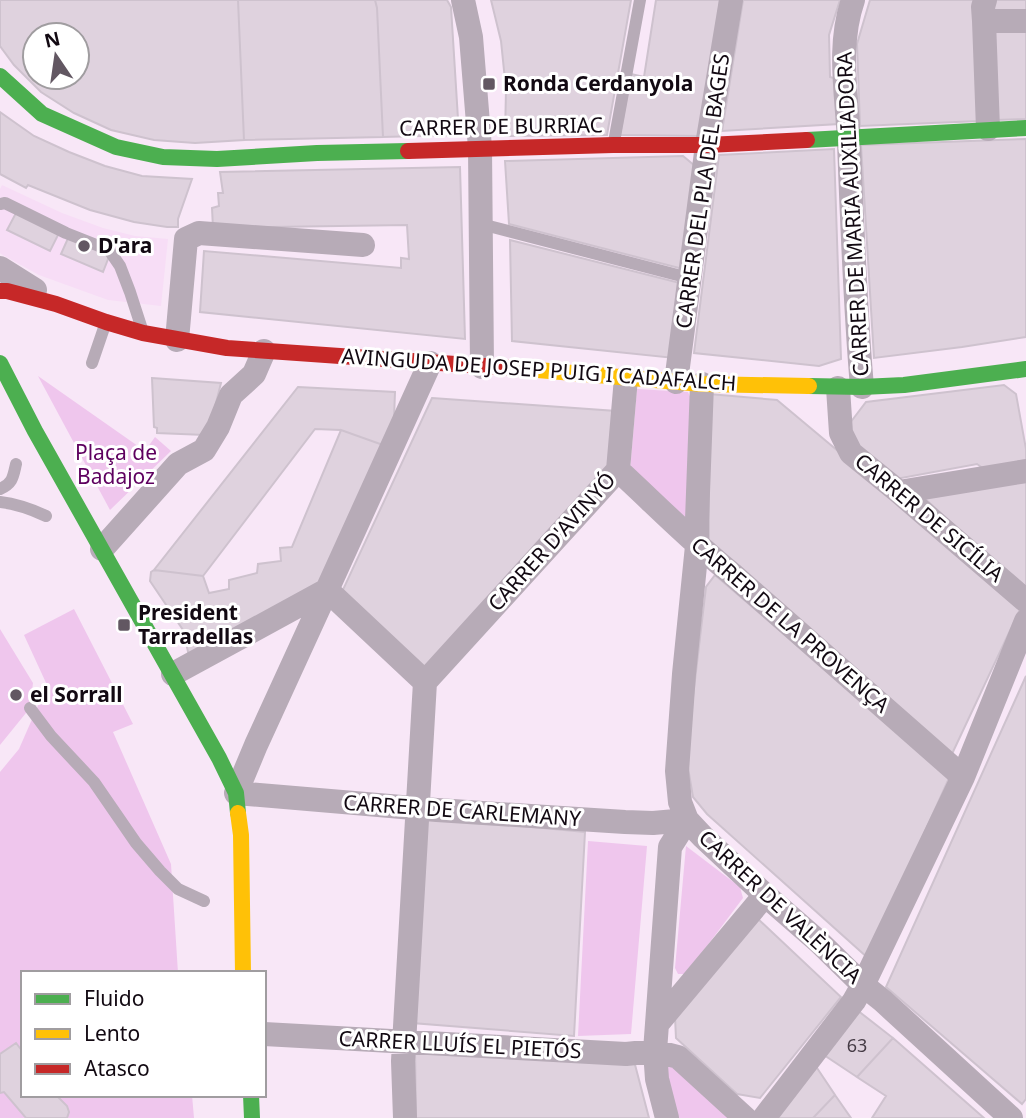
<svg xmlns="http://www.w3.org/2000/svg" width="1026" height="1118" font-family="'Noto Sans',sans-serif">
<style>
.built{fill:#f7ddf6}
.green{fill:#efc6ed}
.building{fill:#dfd2de;stroke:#cec2ce;stroke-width:2;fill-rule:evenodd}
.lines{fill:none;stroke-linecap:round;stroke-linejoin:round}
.lane{stroke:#b7abb7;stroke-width:12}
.street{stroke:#b7abb7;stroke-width:24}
.fast{stroke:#4caf50;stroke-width:16}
.slow{stroke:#ffc107;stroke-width:16}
.jam{stroke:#c62828;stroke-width:16}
.poi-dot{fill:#625762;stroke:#fff;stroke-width:2.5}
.labels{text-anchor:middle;stroke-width:6;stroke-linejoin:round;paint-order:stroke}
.number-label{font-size:18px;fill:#453b45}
.poi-label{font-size:21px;font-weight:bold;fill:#120912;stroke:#fff;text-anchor:start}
.street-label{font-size:21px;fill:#120912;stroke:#fff}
.park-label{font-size:21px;fill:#5e005f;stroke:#fff}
</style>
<rect width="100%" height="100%" fill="#f8e7f7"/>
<path class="built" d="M2,185L62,213L103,228L135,236L168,239L161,306L108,300L39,275L3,255L0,253V189Z"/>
<path class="green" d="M38,376L145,451L155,437L171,451L110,510Z
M637,389L688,392L692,401L686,522L630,471Z
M74,609L133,724L113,732L171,864L178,973H23V1095H192L194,1118H0V772L19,749L47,685L24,635Z
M0,629L33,683L30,708L0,745Z
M588,841L647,846L631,1034L578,1036Z
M686,846L740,887L743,898L686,974H678L675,968Z
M669,1065L675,1067L729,1118H677L665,1070Z"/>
<path class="building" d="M0,0H238L244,140L195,143L154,140L111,130L74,113L41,92L14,65L0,46ZM35,35H77V77H35Z
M238,0H375L377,8L383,137L244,140Z
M375,0H447L451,7L459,135L383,137L377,8Z
M491,0H631L607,135L505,136L506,90L501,41Z
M656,0H720L703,136L620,135L631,74L644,77Z
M743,0H840L829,35L830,77L837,79L839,124L722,131Z
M870,0H979L980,121L860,126L857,44Z
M994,0H1026V13L990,14Z
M1026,27V119L995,120L991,29Z
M0,112L34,136L69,152L105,166L142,176L192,179L178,219V227H167L134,222L90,210L28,185L26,188L0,174Z
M1026,139V337L962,347L874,358L861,145Z
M834,149L841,359L819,366L694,353L719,155Z
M683,156L695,166L683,269L509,224L505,161Z
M460,167L465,339L200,312L204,251L401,268V258L409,259L407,225L213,228L212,208L219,206L218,193H223L220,172Z
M16,213L59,233L50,251L7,230Z
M69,236L110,254L103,272L61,254Z
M510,240L680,283L674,358L512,341Z
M152,378L221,383L209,431L205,435L157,433V428L154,427Z
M1004,385L1016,394L1026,449V460L984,469L977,464L896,479L851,441L850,423L866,402Z
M298,387L395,392L394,418L383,445L341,430L315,429L203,576L154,570Z
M709,394L777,400L1022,605L951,756L709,542Z
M432,398L616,411L612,468L431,667H421L341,594Z
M341,430L383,445L319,585L189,656L183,630L150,581L151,572L154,570L203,576L209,593L229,589V580L257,573L258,564L281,561L280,548L292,547Z
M1026,481V591L922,496Z
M715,575L950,776L868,958L707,814L693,797L686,756L706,587Z
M1026,676V1099L1022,1104L886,987Z
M423,817L585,832L574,1036L412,1023Z
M756,917L841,997L760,1098L737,1094L676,1038L675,1017Z
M857,1010L893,1038L857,1077L821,1053Z
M893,1038L984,1118H872L886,1096L857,1077Z
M16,1043L23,1052V1095H56L67,1106L69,1112L67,1118H26L4,1092L0,1093V1054Z
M415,1050L633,1057L649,1118H416Z
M813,1062L835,1095L813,1118H773Z
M835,1095L851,1118H813Z"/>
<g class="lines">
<path class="lane" d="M614,142L640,0
M0,204L5,203L66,233L109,250L120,266L130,292L142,329
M481,224L689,278
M92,363L106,322
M0,489C13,483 13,477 16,464
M0,502C17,504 31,509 46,516
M30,708L51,736L94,782L136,843L160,871L178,889L204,901"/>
<path class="street" d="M463,0L471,37L480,148L482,367
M853,0C837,46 847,95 849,142C852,224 855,306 862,387
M985,0L983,7L984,21L988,129
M984,21H1026
M0,268L35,290
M177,340L186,239L199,233L363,245
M676,382L707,145L731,0
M702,384L697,520V546L684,674L677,771L680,802L687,820L703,837L765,895L819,942L863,985L883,1001L1011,1118
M838,388L841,433L851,453L899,492L1026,601
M618,470C656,505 692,542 732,574L963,777
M899,492L1026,471
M102,549L178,464L204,450L218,427L231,395L254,374L264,351
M173,674L327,590L430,363
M425,682L327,590L256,745L236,793L437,810L625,822L653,823L687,820
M425,682L618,470L626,378
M658,1023L765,895
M264,1034L626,1054L655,1051L678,1057L745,1118
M405,1118L403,1061L425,682
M667,1118L657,1079L655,1051L670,847L687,820
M764,1118L854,1001L863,985L963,777L1026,621"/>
<path class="fast" d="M0,76L42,114L116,147L163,157L217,159L317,153L408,151
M807,140L1026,128
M0,363L35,431L219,758L236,793L238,813
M809,386L862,387L904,385L1026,369
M251,1095L252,1118"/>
<path class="slow" d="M526,369L702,384L809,386
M238,813L241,835L243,973"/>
<path class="jam" d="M408,151L613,145H707L807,140
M0,291H7L56,304L106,322L143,333L227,348L526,369"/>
</g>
<g class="poi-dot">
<rect x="482" y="77" width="14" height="14" rx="3.5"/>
<circle cx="84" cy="246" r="7"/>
<rect x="117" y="618" width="14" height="14" rx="3.5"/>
<circle cx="16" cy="695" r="7"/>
</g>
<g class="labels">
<g class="number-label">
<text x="857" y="1052">63</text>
</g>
<g class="poi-label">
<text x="503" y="91">Ronda Cerdanyola</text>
<text x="98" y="253">D'ara</text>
<text x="138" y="620">President<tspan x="138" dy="24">Tarradellas</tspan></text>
<text x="30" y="702">el Sorrall</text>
</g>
<g class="street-label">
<text transform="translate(501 127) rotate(-1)" y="7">CARRER DE BURRIAC</text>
<text transform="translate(703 191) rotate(-82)" y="7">CARRER DEL PLA DEL BAGES</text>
<text transform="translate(853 214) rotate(-93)" y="7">CARRER DE MARIA AUXILIADORA</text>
<text transform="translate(539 370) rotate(4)" y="7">AVINGUDA DE JOSEP PUIG I CADAFALCH</text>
<text transform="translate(929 518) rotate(40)" y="7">CARRER DE SICÍLIA</text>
<text transform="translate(552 542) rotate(-48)" y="7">CARRER D'AVINYÓ</text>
<text transform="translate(790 625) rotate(41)" y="7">CARRER DE LA PROVENÇA</text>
<text transform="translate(462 811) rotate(4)" y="7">CARRER DE CARLEMANY</text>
<text transform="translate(780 907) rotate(43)" y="7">CARRER DE VALÈNCIA</text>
<text transform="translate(460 1045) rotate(3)" y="7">CARRER LLUÍS EL PIETÓS</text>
</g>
<g class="park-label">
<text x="116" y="460">Plaça de<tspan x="116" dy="24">Badajoz</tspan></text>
</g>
</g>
<rect x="21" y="971" width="245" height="126" fill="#ffffff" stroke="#a09da0" stroke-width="2"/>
<rect x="35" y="994" width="35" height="10" fill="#4caf50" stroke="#a09da0" stroke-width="2"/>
<text x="84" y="1006" font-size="21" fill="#120912">Fluido</text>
<rect x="35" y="1029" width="35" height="10" fill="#ffc107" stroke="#a09da0" stroke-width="2"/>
<text x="84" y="1041" font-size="21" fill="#120912">Lento</text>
<rect x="35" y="1064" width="35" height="10" fill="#c62828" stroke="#a09da0" stroke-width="2"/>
<text x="84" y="1076" font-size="21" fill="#120912">Atasco</text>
<g transform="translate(56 56) rotate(347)"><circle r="33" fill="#ffffff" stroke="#a09da0" stroke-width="2"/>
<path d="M0-5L12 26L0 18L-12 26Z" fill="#625762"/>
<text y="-10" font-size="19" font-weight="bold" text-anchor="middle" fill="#120912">N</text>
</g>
</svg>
